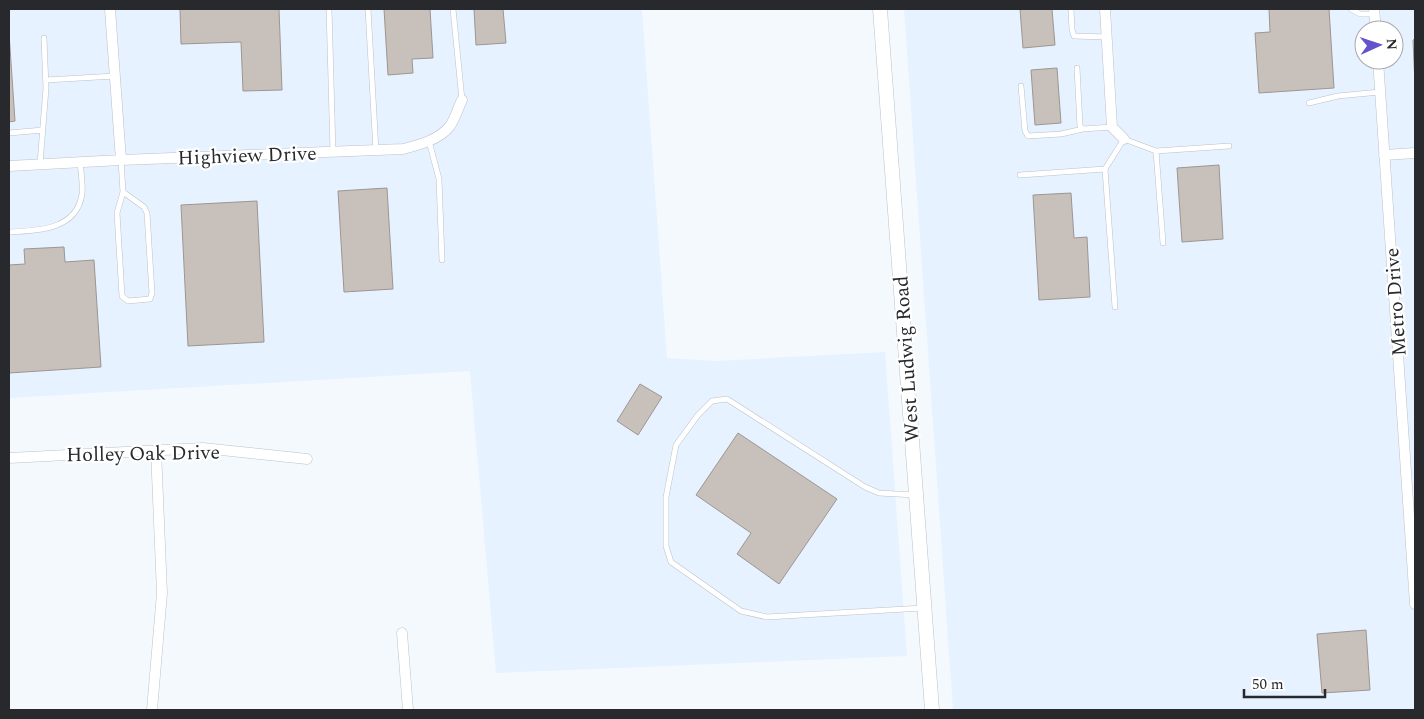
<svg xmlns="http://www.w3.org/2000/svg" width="1424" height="719" font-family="Spectral,serif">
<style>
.built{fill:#e6f2ff;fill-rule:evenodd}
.building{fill:#c8c1bb;stroke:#9d9690}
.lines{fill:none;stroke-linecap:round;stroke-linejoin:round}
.service-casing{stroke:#bbc2c8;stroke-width:6}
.minor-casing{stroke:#bbc2c8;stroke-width:11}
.secondary-casing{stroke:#bbc2c8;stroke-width:15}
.service{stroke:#fff;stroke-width:5}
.minor{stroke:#fff;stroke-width:10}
.secondary{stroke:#fff;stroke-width:14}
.labels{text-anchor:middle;stroke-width:4.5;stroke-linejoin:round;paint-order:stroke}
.street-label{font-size:20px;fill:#27292c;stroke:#fff}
</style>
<rect width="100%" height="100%" fill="#f4f9fe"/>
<path class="built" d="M9,9H642L667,358L716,361L885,352L907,656L496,673L470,371L9,398Z
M904,9H1415V710H953ZM1364,30H1394V60H1364Z"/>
<path class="building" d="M180,9H279L282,90L243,91L241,42L181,44Z
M384,9H430L433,58L412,59L413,73L388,75Z
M474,9H503L506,43L476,45Z
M1020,9H1052L1055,45L1023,48Z
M1269,9H1329L1334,88L1259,93L1255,33L1270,32Z
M9,33L15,121L9,122Z
M1415,39V85L1413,40Z
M1057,68L1061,123L1035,125L1031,70Z
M1219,165L1223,239L1182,242L1177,168Z
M387,188L393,289L344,292L338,191Z
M1071,193L1074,238L1087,237L1090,297L1039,300L1033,195Z
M257,201L264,342L188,346L181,205Z
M64,247L65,262L94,260L101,367L9,373V265L25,264L24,249Z
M640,384L662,397L638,435L617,421Z
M738,433L837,499L779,584L737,554L751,533L696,495Z
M1366,630L1370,690L1322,693L1317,634Z"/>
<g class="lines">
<g class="service-casing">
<path id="service" d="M329,9L333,152
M368,9L376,151
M453,9L462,100
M1071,9L1072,30L1074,36L1107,37
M1351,9L1360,14H1374
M1077,68L1080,126L1083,129L1112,127
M46,80L115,76
M1021,86L1025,131L1028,136L1061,134L1083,129
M1309,103L1338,96L1380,92
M9,133L43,130
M429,141L439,179L442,260
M1156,151L1163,243
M121,160L123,192L144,207L147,213L152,293L150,299L128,301L122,296L117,213L123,192
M40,164L46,88L44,38
M1020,175L1105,169
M9,232C37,231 77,230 82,194C83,184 81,172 80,162
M1115,307L1105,169L1124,139L1156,151L1229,146
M915,495L879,493L865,487L727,399L712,401L698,415L676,445L666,497V546L671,562L741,611L767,617L923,608"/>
</g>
<g class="minor-casing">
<path id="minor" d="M110,9L121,160
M1105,9L1112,127L1124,139
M1374,9L1376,30
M1378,60L1415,604
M1384,155L1415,153
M9,166L121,160L403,149C419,145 439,140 450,126C455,119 458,108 462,100
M9,458L203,448L307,459
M402,633L408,710
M152,710L162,593L156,450"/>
</g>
<g class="secondary-casing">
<path id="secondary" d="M880,9L932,710"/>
</g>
<use href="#service" class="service"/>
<use href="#minor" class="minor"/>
<use href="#secondary" class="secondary"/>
</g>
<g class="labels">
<g class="street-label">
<text transform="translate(247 155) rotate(-2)" y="7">Highview Drive</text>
<text transform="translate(1395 302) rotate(-94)" y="7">Metro Drive</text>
<text transform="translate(906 359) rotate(-94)" y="7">West Ludwig Road</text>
<text transform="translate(143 453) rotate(-1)" y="7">Holley Oak Drive</text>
</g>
</g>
<rect width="1424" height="719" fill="none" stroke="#27292c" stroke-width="20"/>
<g transform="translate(1379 45) rotate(87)"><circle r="24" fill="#ffffff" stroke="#a9a9ab"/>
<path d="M0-4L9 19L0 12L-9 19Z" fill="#6252cb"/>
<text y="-8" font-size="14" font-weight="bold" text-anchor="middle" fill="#27292c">N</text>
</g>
<path d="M1244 689v8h81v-8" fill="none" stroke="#27292c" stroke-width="2.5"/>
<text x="1252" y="689" font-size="15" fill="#27292c" stroke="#ffffff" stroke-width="4" paint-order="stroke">50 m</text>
</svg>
